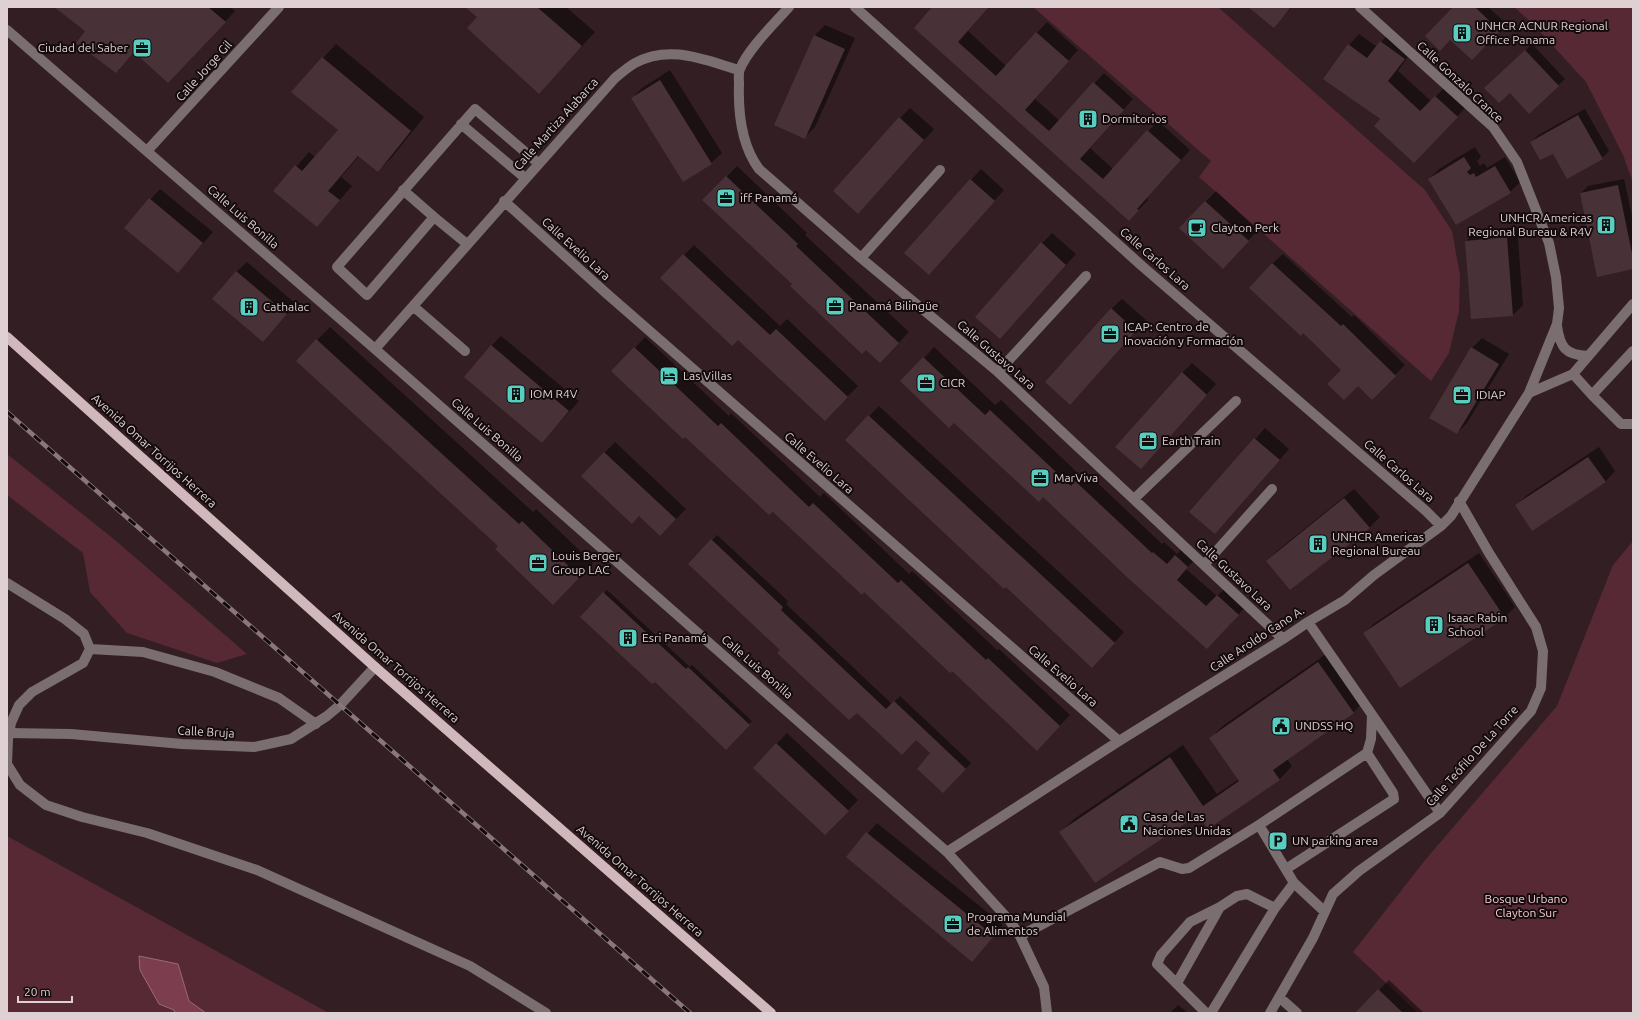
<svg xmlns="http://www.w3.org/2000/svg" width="1640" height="1020" font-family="Ubuntu,sans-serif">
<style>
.green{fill:#562935}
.water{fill:#7c3e4e;stroke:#9a6a76}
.shadow{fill:#0007}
.building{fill:#493237}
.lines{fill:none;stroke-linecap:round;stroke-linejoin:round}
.minor{stroke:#7a6e70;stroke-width:10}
.major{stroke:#d0b8bc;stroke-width:10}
.rail-casing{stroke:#89777b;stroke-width:4.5}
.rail{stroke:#140b0d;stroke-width:3;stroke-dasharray:9;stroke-linecap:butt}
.minor-bridge{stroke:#7a6e70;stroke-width:10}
.labels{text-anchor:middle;stroke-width:4;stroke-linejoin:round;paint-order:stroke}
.poi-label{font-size:12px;fill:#dfd0d3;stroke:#140b0d;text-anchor:start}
.street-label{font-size:12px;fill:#dfd0d3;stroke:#140b0d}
.park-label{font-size:12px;fill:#f4ccd4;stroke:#140b0d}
</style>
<rect width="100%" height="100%" fill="#331e23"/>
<path class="green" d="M1033,7H1218L1425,190L1452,231L1460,275L1459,311L1449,353L1431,381L1199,177L1211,161Z
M1514,7H1633V183L1623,155L1586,82L1533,24Z
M7,454L115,540L247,654L217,663L127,633L90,592L83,553L7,495Z
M1633,541V1013H1418L1353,952L1426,859L1557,706L1613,565Z
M7,836L329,1013H206L189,1001L178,964L175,1013H7Z"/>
<path class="water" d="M139,956L178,964L189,1001L206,1013H175L174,1010L159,1004L140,970Z"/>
<path class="shadow" d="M71,7H230L235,11L178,72L134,52L126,61L86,30Z
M469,7H566L595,32L539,93L479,17Z
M934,7H989L968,31L1006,66L1047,22L1078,50L1035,99L1060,121L1104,73L1133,99L1090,148L1113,169L1158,121L1190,150L1147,198L1148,200L1129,220L915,28Z
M1250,7H1292L1274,26Z
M1454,7H1488L1506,23L1472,59Z
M825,25L855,38L815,127L804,138L815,35Z
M1391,31L1414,48L1398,71L1431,101L1446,86L1467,106L1424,152L1324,78L1349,45L1359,34L1377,47Z
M336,44L424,117L392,157L378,171L359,156L341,177L352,186L317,226L275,191L309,152L315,157L339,130L323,58Z
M1532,44L1565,79L1529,113L1510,92L1492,81Z
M670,70L722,153L711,163L683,180L632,98L642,88Z
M910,108L934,129L868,202L900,118Z
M1585,109L1609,151L1602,158L1553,152L1531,142L1538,135Z
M1475,147L1481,157L1477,161L1480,166L1484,163L1487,168L1505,157L1520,182L1510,192L1429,179L1439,169Z
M737,166L807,233L805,235L909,332L890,352L793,284L704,200Z
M981,169L1004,190L929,274L905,253Z
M1624,179L1633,221V268L1581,193L1588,186Z
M160,189L213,232L178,272L125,228Z
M1216,191L1258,230L1233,257L1180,228Z
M1517,227L1523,305L1513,315L1466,241L1476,231Z
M1052,233L1076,254L1010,327L1042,243Z
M694,245L780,326L787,319L858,386L835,409L684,255Z
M1283,254L1352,317L1354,315L1405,365L1372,398L1342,370L1272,264Z
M247,262L296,304L263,341L236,272Z
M1122,299L1146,320L1080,393L1111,309Z
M330,327L533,512L536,509L593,563L553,604L500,546L317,340Z
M501,336L579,401L542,442L491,346Z
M645,337L729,416L731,413L820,497L824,493L909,574L912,571L997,650L999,649L1070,715L1047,739L635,348Z
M1482,338L1509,354L1467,423L1457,433L1472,348Z
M934,347L995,405L1001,400L1081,476L1086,472L1162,544L1164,542L1177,554L1185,546L1197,557L1186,569L1217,596L1228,585L1248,604L1217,638L924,358Z
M1192,363L1216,384L1151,457L1182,373Z
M879,406L1124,632L1102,656L869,416Z
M1265,428L1289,449L1225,523L1190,512Z
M615,442L686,509L670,525L640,515L582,476Z
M1599,447L1615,471L1605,482L1517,505L1527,495Z
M1354,489L1380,517L1370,527L1290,589L1267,561L1277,551Z
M717,535L788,601L786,604L892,704L900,696L971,763L943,792L932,753L916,739L857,711L781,650L689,564Z
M1479,553L1515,607L1505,617L1400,687L1364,633L1375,623Z
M607,590L690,667L692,665L752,721L726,748L655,681L582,617Z
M1332,650L1366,699L1353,713L1287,759L1292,766L1279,780L1199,814L1061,832L1074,819L1183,745L1217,794L1239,779L1210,738L1224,725Z
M787,733L858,800L835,824L754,767Z
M877,823L1003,925L972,960L847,857Z
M1389,980L1424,1013H1366L1361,1008Z
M1178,1005L1188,1013H1170Z"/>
<path class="building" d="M54,7H208L226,22L168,83L134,52L116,73L76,43L85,31Z
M465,7H537L582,46L539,94L467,28L477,17Z
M932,7H989L958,42L996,76L1036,32L1069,61L1025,110L1049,131L1093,82L1124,110L1080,159L1103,179L1147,130L1181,160L1137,209L1139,210L1129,221L914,28Z
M1248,7H1291L1274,28Z
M1453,7H1475L1500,31L1472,60L1450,40L1440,51L1425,36Z
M814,35L845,49L805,139L774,125Z
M1380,41L1405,59L1388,81L1420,111L1435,96L1458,117L1414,163L1374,126L1380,119L1323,79L1348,44L1367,58Z
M1525,50L1559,86L1529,114L1510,93L1499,103L1484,88Z
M322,57L411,131L378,172L358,156L328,191L340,200L317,227L273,191L295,165L302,171L338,130L291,92Z
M660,80L712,164L683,182L631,98Z
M1578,115L1603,159L1567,179L1553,154L1540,160L1530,142Z
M899,117L924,140L858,214L833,191Z
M1464,157L1471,168L1467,172L1470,175L1474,173L1476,177L1495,166L1511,193L1456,225L1428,179Z
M726,176L798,244L796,246L899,343L880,363L866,350L862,354L790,286L792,284L702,200Z
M970,179L995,201L929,275L904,253Z
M1618,185L1633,258V269L1597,277L1580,193Z
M149,198L203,243L178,273L124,228Z
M1205,201L1249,241L1223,269L1179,228Z
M1507,237L1513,316L1471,319L1465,241Z
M1041,242L1066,265L1000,339L975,317Z
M683,254L770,335L776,329L848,397L825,421L738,340L732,346L660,278Z
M1272,263L1341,326L1343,324L1396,376L1372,400L1358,386L1344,400L1327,384L1341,370L1303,333L1301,336L1249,288Z
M236,271L287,314L263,342L212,299Z
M1111,308L1136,331L1070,405L1045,382Z
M316,339L519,524L522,521L580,577L553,605L495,549L498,546L296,361Z
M491,345L569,411L542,443L464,377Z
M634,347L718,426L721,423L809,507L813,503L898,583L901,580L986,660L988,658L1060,726L1037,751L952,671L950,673L864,592L862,595L773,512L769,515L685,437L683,439L611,371Z
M1471,347L1499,364L1457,434L1429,418Z
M923,357L985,415L990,410L1071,486L1075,481L1152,553L1153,552L1167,564L1175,555L1188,567L1177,580L1206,606L1217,595L1239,615L1207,649L1128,578L1043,497L1039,502L954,423L949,428L900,381Z
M1182,372L1207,395L1141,469L1115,447Z
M868,415L1115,643L1092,668L1006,587L1004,589L845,440Z
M1254,438L1280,460L1215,534L1189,512Z
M604,452L676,519L660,536L639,516L632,524L581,476Z
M1588,457L1606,482L1532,531L1515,505Z
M1344,498L1370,528L1290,590L1266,561Z
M711,539L783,607L781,610L886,709L894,701L966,769L943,793L917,769L930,753L916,740L902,755L857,713L849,720L777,653L780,650L688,564Z
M1468,563L1505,618L1400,688L1363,633Z
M603,592L686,669L688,667L750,725L726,750L655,682L652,684L580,617Z
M1318,662L1354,713L1273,770L1280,780L1208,829L1198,815L1095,883L1059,832L1170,757L1203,806L1239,781L1209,738Z
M776,743L849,811L825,835L753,768Z
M866,832L994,936L972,962L846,857Z
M1378,989L1403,1013H1355Z"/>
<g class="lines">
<path class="minor" d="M789,7C775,23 748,49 740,69C738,73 739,80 739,84C738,113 742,146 759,169L861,258L998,372L1283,639
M855,7L1142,266L1426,511L1441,526
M7,30L375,349L947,852L1010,921L1020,936L1044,987L1047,1013
M461,124L525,178
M147,151L279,7
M403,190L434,217L367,295L337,267L475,109L538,163
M504,201L606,293L1119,741
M434,217L467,244
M861,258L940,170
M413,306L465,351
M1557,326C1560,347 1565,355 1588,356
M375,349L615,78C621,73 628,67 635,63C670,44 704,60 739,70
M998,372L1086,276
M1573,374L1592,395L1621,424H1633
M1529,393L1573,374L1633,304
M1592,395L1633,351
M1134,499L1236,401
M1204,565L1272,489
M7,583L65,619L84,634L90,649
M1308,622L1440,813
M90,649L83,663L32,692L19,705L11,723L8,739L7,764L20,785L46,805L82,817L147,833L257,870L470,966L546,1013
M90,649L143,652L215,672L279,698L316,724
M71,734L182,744L254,747L291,739L327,716L340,705L375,667
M1259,825L1294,883L1324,911
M947,852L1119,741L1283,639L1308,622L1345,600L1374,575L1441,526L1451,516L1529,393L1557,324L1559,308L1556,277L1549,243L1517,162L1493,127L1360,7
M1286,869L1394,799L1393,793L1367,753
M1020,936L1160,862L1182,869L1189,868L1259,825L1367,753L1371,739L1372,716
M1177,983L1220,907
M1279,997L1297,1013
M1206,1013L1157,964L1161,955L1190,922L1220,907L1237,896L1247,894L1275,908
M1211,1013L1275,908L1294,883
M1270,1013L1313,938L1333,894L1359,871L1440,813L1531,711L1541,688L1543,651L1536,627L1489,553L1459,501"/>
<path class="major" d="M7,337L375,667L771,1013"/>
<g class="rail-casing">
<path id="rail" d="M7,412L690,1013"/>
</g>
<use href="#rail" class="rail"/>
<path class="minor-bridge" d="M7,733L71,734"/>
</g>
<defs>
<g id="building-square" transform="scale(1)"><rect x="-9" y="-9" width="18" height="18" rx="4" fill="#58cec0" stroke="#140b0d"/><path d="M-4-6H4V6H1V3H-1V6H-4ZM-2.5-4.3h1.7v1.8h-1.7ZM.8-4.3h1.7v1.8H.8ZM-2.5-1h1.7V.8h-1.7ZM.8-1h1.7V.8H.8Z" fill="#111"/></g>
<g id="office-square" transform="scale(1)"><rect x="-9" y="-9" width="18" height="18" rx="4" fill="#58cec0" stroke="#140b0d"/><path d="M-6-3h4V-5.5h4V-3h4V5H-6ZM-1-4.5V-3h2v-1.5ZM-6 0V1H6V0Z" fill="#111"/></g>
<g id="cafe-square" transform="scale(1)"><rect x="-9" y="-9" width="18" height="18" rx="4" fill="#58cec0" stroke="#140b0d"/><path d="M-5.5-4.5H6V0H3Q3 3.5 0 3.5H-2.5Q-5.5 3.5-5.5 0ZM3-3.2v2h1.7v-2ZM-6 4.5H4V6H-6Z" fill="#111"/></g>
<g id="hotel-square" transform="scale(1)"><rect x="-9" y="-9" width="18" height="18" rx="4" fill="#58cec0" stroke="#140b0d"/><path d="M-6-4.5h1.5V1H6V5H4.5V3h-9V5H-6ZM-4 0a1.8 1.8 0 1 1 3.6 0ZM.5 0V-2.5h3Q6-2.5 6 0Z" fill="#111"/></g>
<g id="civic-square" transform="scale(1)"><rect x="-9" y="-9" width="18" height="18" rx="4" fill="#58cec0" stroke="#140b0d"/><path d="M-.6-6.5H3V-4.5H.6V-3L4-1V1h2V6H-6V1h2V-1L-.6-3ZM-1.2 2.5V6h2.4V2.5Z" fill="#111"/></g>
<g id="parking-square" transform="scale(1)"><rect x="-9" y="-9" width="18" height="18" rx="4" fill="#58cec0" stroke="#140b0d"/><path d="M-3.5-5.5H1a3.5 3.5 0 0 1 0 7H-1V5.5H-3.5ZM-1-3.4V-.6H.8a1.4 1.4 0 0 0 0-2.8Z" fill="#111"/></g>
</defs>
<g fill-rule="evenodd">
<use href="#building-square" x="1462" y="33"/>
<use href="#office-square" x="142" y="48"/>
<use href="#building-square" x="1088" y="119"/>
<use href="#office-square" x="726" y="198"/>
<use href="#building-square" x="1606" y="225"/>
<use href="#cafe-square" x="1197" y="228"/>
<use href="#office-square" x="835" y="306"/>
<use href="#building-square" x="249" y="307"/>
<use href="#office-square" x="1110" y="334"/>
<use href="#hotel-square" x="669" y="376"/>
<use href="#office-square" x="926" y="383"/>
<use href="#building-square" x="516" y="394"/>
<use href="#office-square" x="1462" y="395"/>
<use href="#office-square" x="1148" y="441"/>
<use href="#office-square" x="1040" y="478"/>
<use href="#building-square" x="1318" y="544"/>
<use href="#office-square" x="538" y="563"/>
<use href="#building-square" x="1434" y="625"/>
<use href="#building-square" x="628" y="638"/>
<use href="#civic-square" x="1281" y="726"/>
<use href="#civic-square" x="1129" y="824"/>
<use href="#parking-square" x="1278" y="841"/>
<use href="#office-square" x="953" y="924"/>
</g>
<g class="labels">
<g class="poi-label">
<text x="1476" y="30">UNHCR ACNUR Regional<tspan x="1476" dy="14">Office Panama</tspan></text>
<text x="128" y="52" text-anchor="end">Ciudad del Saber</text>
<text x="1102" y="123">Dormitorios</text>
<text x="740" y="202">iff Panamá</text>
<text x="1592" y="222" text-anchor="end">UNHCR Americas<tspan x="1592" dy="14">Regional Bureau &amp; R4V</tspan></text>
<text x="1211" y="232">Clayton Perk</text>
<text x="849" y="310">Panamá Bilingüe</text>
<text x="263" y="311">Cathalac</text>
<text x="1124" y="331">ICAP: Centro de<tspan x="1124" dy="14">Inovación y Formación</tspan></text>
<text x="683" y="380">Las Villas</text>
<text x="940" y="387">CICR</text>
<text x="530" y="398">IOM R4V</text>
<text x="1476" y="399">IDIAP</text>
<text x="1162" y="445">Earth Train</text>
<text x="1054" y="482">MarViva</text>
<text x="1332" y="541">UNHCR Americas<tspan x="1332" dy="14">Regional Bureau</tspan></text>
<text x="552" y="560">Louis Berger<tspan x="552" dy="14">Group LAC</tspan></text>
<text x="1448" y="622">Isaac Rabin<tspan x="1448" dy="14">School</tspan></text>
<text x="642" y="642">Esri Panamá</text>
<text x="1295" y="730">UNDSS HQ</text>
<text x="1143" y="821">Casa de Las<tspan x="1143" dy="14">Naciones Unidas</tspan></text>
<text x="1292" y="845">UN parking area</text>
<text x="967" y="921">Programa Mundial<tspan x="967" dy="14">de Alimentos</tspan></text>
</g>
<g class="street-label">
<text transform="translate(204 71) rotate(-48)" y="4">Calle Jorge Gil</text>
<text transform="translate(1460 82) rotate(43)" y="4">Calle Gonzalo Crance</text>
<text transform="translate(556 124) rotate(-48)" y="4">Calle Martiza Alabarca</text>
<text transform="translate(243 217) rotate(41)" y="4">Calle Luis Bonilla</text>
<text transform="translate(576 249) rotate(42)" y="4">Calle Evelio Lara</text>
<text transform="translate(1155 259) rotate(41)" y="4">Calle Carlos Lara</text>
<text transform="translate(996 355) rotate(41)" y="4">Calle Gustavo Lara</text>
<text transform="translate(487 430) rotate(41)" y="4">Calle Luis Bonilla</text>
<text transform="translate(154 451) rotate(42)" y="4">Avenida Omar Torrijos Herrera</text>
<text transform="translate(819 463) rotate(41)" y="4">Calle Evelio Lara</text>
<text transform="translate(1399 471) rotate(41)" y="4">Calle Carlos Lara</text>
<text transform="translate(1234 575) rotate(43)" y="4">Calle Gustavo Lara</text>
<text transform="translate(1257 639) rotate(-33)" y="4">Calle Aroldo Cano A.</text>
<text transform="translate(396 667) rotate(41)" y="4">Avenida Omar Torrijos Herrera</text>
<text transform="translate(757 667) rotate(41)" y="4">Calle Luis Bonilla</text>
<text transform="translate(1063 676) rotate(41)" y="4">Calle Evelio Lara</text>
<text transform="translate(206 732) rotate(3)" y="4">Calle Bruja</text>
<text transform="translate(1472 756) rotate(-48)" y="4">Calle Teófilo De La Torre</text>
<text transform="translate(640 881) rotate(41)" y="4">Avenida Omar Torrijos Herrera</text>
</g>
<g class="park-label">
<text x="1526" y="903">Bosque Urbano<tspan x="1526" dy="14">Clayton Sur</tspan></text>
</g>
</g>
<rect width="1640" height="1020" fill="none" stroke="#dfd0d3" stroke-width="16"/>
<path d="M18 996v6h54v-6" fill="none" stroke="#dfd0d3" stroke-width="2"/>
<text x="24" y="996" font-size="12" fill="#dfd0d3" stroke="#140b0d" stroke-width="3" paint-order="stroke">20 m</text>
</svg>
